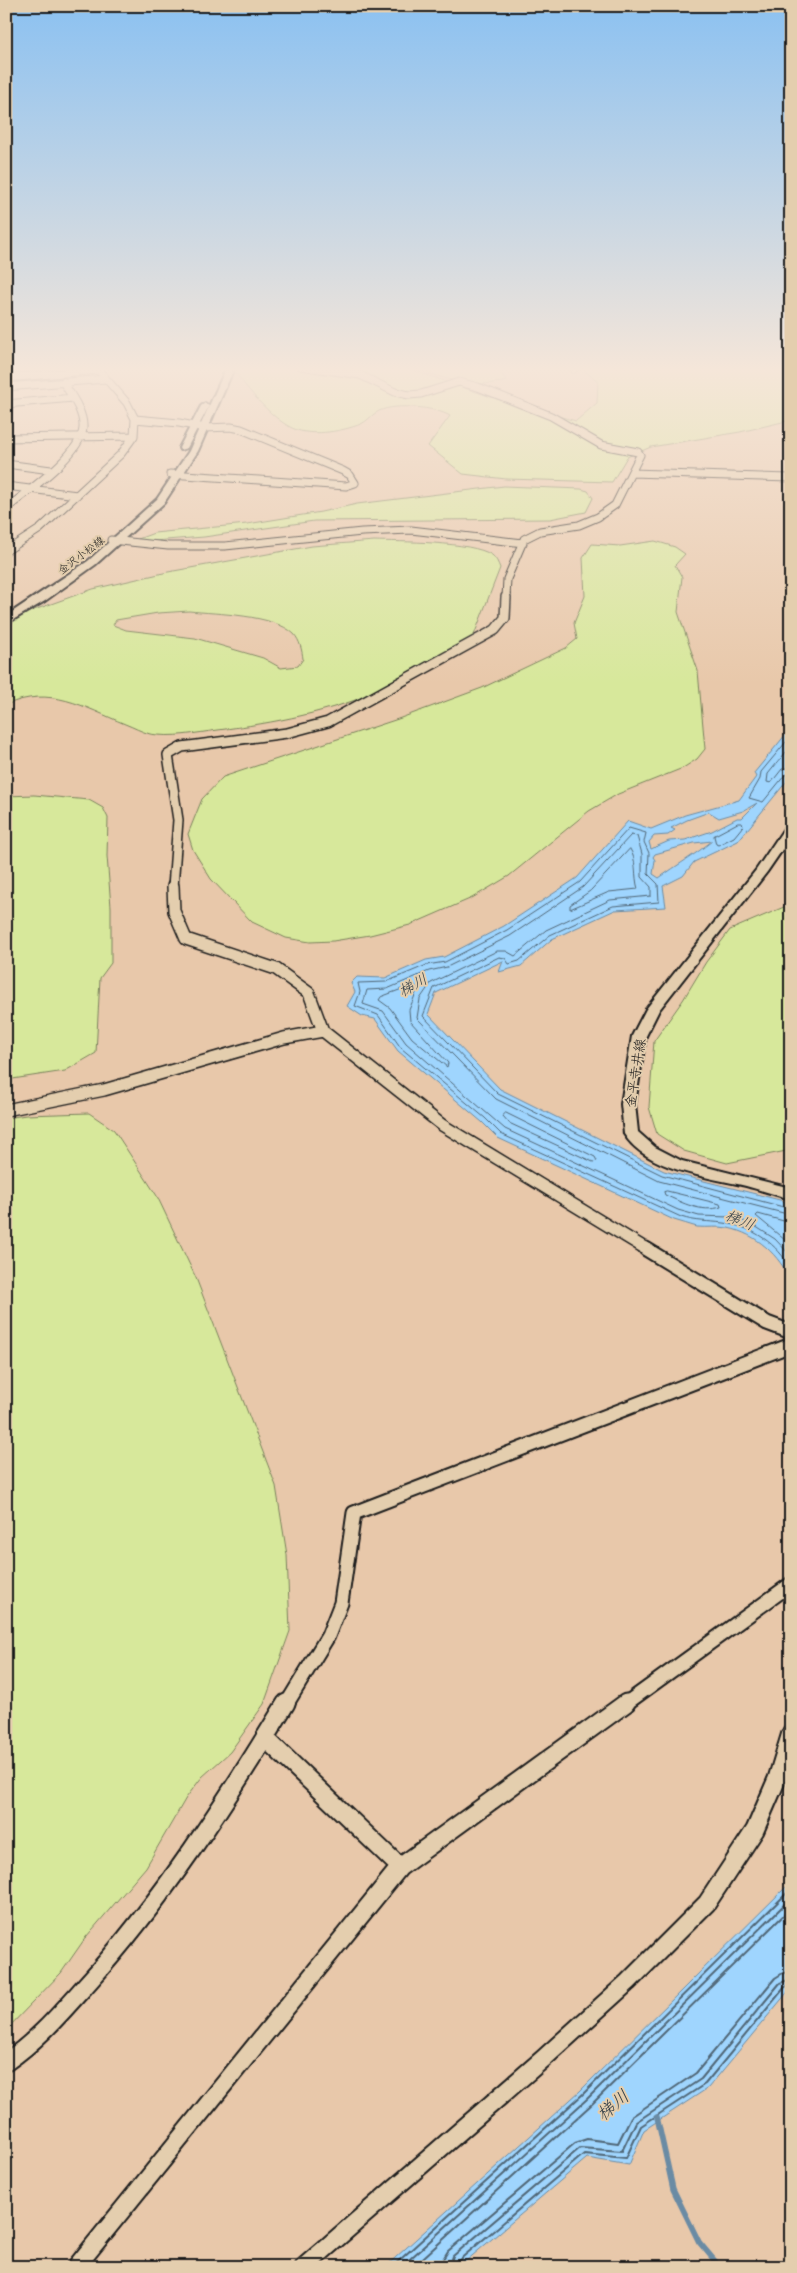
<svg xmlns="http://www.w3.org/2000/svg" width="797" height="2273" font-family="'Comic Neue','Klee One',sans-serif">
<style>
.green{fill:#d7e89b;stroke:#7a825c;fill-rule:evenodd}
.water{fill:#9fd5fe;stroke:#6b8ba4;fill-rule:evenodd}
.lines{fill:none;stroke-linecap:round;stroke-linejoin:round}
.shore-far1{stroke:#506676;stroke-width:1}
.shore{stroke:#506676;stroke-width:2}
.stream{stroke:#6b8ba4;stroke-width:5.5}
.minor-far4-casing{stroke:#1c1c1c;stroke-width:9}
.minor-far3-casing{stroke:#1c1c1c;stroke-width:12}
.minor-far2-casing{stroke:#1c1c1c;stroke-width:14}
.minor-far1-casing{stroke:#1c1c1c;stroke-width:17}
.minor-casing{stroke:#1c1c1c;stroke-width:21}
.major-casing{stroke:#1c1c1c;stroke-width:4}
.minor-far4{stroke:#e4ceae;stroke-width:7}
.minor-far3{stroke:#e4ceae;stroke-width:9}
.minor-far2{stroke:#e4ceae;stroke-width:11}
.minor-far1{stroke:#e4ceae;stroke-width:13}
.minor{stroke:#e4ceae;stroke-width:17}
.major{fill:#e4ceae;fill-rule:evenodd}
.labels{text-anchor:middle;stroke-width:4;stroke-linejoin:round;paint-order:stroke}
.far-street-label{font-size:11px;fill:#1c1c1c;stroke:#e4ceae}
.street-label{font-size:14px;fill:#1c1c1c;stroke:#e4ceae}
.water-label{font-size:15px;font-style:italic;fill:#364149;stroke:#e4ceae}
.near-water-label{font-size:18px;font-style:italic;fill:#364149;stroke:#e4ceae}
</style>
<rect width="100%" height="100%" fill="#e8c8aa"/>
<filter id="ink" filterUnits="userSpaceOnUse"><feTurbulence type="fractalNoise" baseFrequency=".02" numOctaves="2"/><feDisplacementMap in="SourceGraphic" scale="10" xChannelSelector="R" yChannelSelector="G"/><feConvolveMatrix kernelMatrix="1 2 1 2 8 2 1 2 1" color-interpolation-filters="sRGB"/></filter>
<g filter="url(#ink)">
<path class="green" d="M235,366C257,366 281,363 303,366C318,368 322,378 340,372L342,368L329,366H401L497,399L576,421L597,403L598,381L582,369L584,366H791V420L740,432L651,447L627,457L612,482L506,479L463,474L428,446L450,416C435,407 396,403 379,411C372,414 368,421 361,424C343,431 315,436 297,430C275,423 246,388 234,370Z
M407,366H495L507,381C468,389 444,378 407,366Z
M504,486L581,489L588,491L593,498L586,512L550,519L314,521L204,537L140,542L138,539L154,533L247,524L321,512L357,504Z
M374,541C400,542 471,541 492,555C496,558 498,563 500,568L471,643C442,658 413,675 383,689C331,712 274,723 218,730C196,733 172,738 150,734C142,732 133,727 125,724C84,707 50,685 6,705V620L93,589L168,572L312,546ZM189,611C217,614 273,614 294,634C300,641 302,650 303,659L298,666L281,668L263,658L195,638L126,630L113,625L116,620L158,613Z
M655,541L675,547L685,554L675,565L682,577L678,612L698,671L705,749L697,759L683,768L618,794L589,811L509,876L472,898L410,925L370,935L333,941L310,942L286,938L252,922L211,879L193,850L188,834L202,799L223,777L398,719L482,688L566,648L577,639L574,623L585,596L583,558L592,544L620,546Z
M34,795L89,800L103,808L108,818L107,856L111,907V963L100,978L96,1053L65,1071L6,1080V796Z
M791,904V1150L727,1163L684,1151L657,1134L649,1107L654,1041L683,1000L706,962L730,930Z
M89,1113L114,1130L157,1196L196,1278L276,1486L287,1555L290,1631L264,1704L230,1752L202,1777L186,1798L146,1867L86,1937L61,1973L6,2030V1118L26,1115Z"/>
<path class="water" d="M791,728V776L738,841L694,862L683,876L663,886L666,907L615,910L552,939L521,966L499,972L503,961L436,993L428,1014L500,1089L664,1171L780,1200L791,1205V1281C779,1255 757,1234 728,1228C718,1226 707,1228 697,1227C689,1225 682,1222 674,1220L498,1138L482,1122L398,1051L375,1019L362,1016L347,1006L355,992L351,983L357,977L385,978L426,960L444,957L504,926L577,878L628,821L651,829L685,815L739,800L756,777L754,773ZM757,803L742,818H737L712,831L685,840L669,841L651,849L649,842L654,836L668,835L675,830L671,828L687,820L709,812L719,818L743,811ZM712,841C695,855 677,865 659,878L653,874L655,860L653,857L655,854L694,843Z
M791,1882V1988L708,2088L644,2130L629,2165L587,2158L459,2267H385L580,2091Z"/>
<g class="lines">
<path class="shore-far1" d="M791,736L761,772L760,779L749,798L763,802L785,775L791,773
M791,746L768,774L767,782L771,783L782,769L791,767
M738,823H742L743,826L734,837L718,845L716,844L714,836Z
M630,849C637,859 634,876 638,889L609,892L570,909V905L590,891Z
M414,985L418,988L409,1010L410,1021L448,1063L447,1067L412,1038L390,1008L379,1000L381,997Z
M506,1113L595,1157L597,1161L593,1162L509,1123L503,1116Z
M667,1191L720,1204L721,1207C701,1213 683,1203 665,1195L664,1192Z
M791,1209L662,1175L498,1094L423,1016L434,988L499,957L505,958L509,964L519,961L550,935L613,906L659,902L658,884L648,874L649,853L644,842L646,833L629,828L580,882L507,930L445,962L427,965L386,982L358,983L360,992L355,1006L378,1015L401,1048L485,1118L501,1134L681,1217C696,1222 709,1221 723,1223C752,1226 778,1244 791,1269
M791,1215L659,1181L496,1099L417,1018L420,999L431,983L497,951H506L515,956L546,930L610,900L651,896V887L642,877V854L637,836L631,835L583,887L510,936L447,967L429,971L387,989L367,990L363,1004L383,1011L406,1043L505,1129L678,1210L699,1216L729,1217L750,1223L775,1239L791,1256
M791,1223L758,1214L756,1216L791,1245"/>
<path class="shore" d="M392,2267L583,2094L791,1889
M401,2267L587,2099L791,1898
M413,2267L592,2104L791,1908
M442,2267L443,2259L448,2251L575,2143L587,2139L618,2143L631,2117L696,2073L775,1978L783,1973L791,1972
M449,2267L453,2256L580,2148L622,2151L636,2122L701,2079L780,1983L791,1979
M456,2267L458,2261L584,2154L626,2158L641,2126L705,2084L785,1987L791,1985"/>
<path class="stream" d="M657,2117L673,2189L699,2242L720,2267"/>
<g class="minor-far4-casing">
<path id="minor-far4" d="M300,366L360,375L395,392L409,395L421,394L459,382L478,387L551,416L601,445L638,452L640,455L631,473
M574,369L579,366
M6,378L97,370
M6,387L106,379
M6,404L73,398
M135,419L179,423L205,428L231,427L241,429L343,471L350,475L355,483L346,486L170,474
M6,438L134,436
M6,464L51,470
M6,486L77,495
M6,509C26,492 81,455 83,428C84,412 71,395 63,382
M111,540L168,546H225L362,532L411,530L523,543
M6,551L40,529L121,454L134,436L135,419L127,403L95,366
M506,598L507,579L524,539L540,531L579,525L598,517L615,505L631,473L791,478"/>
</g>
<g class="minor-far3-casing">
<path id="minor-far3" d="M173,887L178,820L168,755L182,747L287,733L328,722L495,630L505,618L506,597"/>
</g>
<g class="minor-far2-casing">
<path id="minor-far2" d="M173,886L174,911L186,939L276,969L309,993L323,1031
M6,1110L104,1090L284,1038L323,1031L442,1125L648,1250"/>
</g>
<g class="minor-far1-casing">
<path id="minor-far1" d="M646,1249L767,1323L791,1332
M286,1705L328,1636L341,1603L354,1513L791,1345
M624,1705L791,1584"/>
</g>
<g class="minor-casing">
<path id="minor" d="M265,1738L400,1867
M6,2062C37,2041 60,2014 85,1986C162,1901 226,1802 286,1703
M76,2267L400,1867L626,1703
M304,2267L543,2059L628,1982L707,1903L755,1830L777,1779L791,1733"/>
</g>
<g class="major-casing">
<path id="major" d="M227,366H235L198,451L164,503L95,565L45,601L6,624V616L88,561L157,499L189,451Z
M205,403L209,406L187,448L180,450L179,448L201,406Z
M791,823V837L767,872L659,1010L646,1036L635,1104L638,1132L655,1147L682,1161L791,1188V1199C776,1195 761,1190 746,1186C708,1177 646,1170 624,1134L621,1104L632,1036L646,1009L756,870L787,824Z"/>
</g>
<use href="#minor-far4" class="minor-far4"/>
<use href="#minor-far3" class="minor-far3"/>
<use href="#minor-far2" class="minor-far2"/>
<use href="#minor-far1" class="minor-far1"/>
<use href="#minor" class="minor"/>
<use href="#major" class="major"/>
</g>
</g>
<linearGradient id="sky" x2="0" y2="1"><stop stop-color="#8bc1f1"/><stop offset="0.54" stop-color="#f5e6d9"/><stop offset="1" stop-color="#f5e6d9" stop-opacity="0"/></linearGradient>
<rect width="797" height="684" fill="url(#sky)"/>
<g class="labels">
<g class="far-street-label">
<text transform="translate(81 555) rotate(-37)" y="4">金沢小松線</text>
</g>
<g class="street-label">
<text transform="translate(635 1073) rotate(-81)" y="5">金平寺井線</text>
</g>
<g class="water-label">
<text transform="translate(413 985) rotate(-29)" y="5">梯川</text>
<text transform="translate(740 1220) rotate(22)" y="5">梯川</text>
</g>
<g class="near-water-label">
<text transform="translate(613 2105) rotate(-40)" y="6">梯川</text>
</g>
</g>
<rect width="797" height="2273" fill="none" stroke="#e4ceae" stroke-width="25"/>
<rect x="12" y="12" width="772" height="2248" fill="none" stroke="#1c1c1c" stroke-width="2" filter="url(#ink)"/>
</svg>
